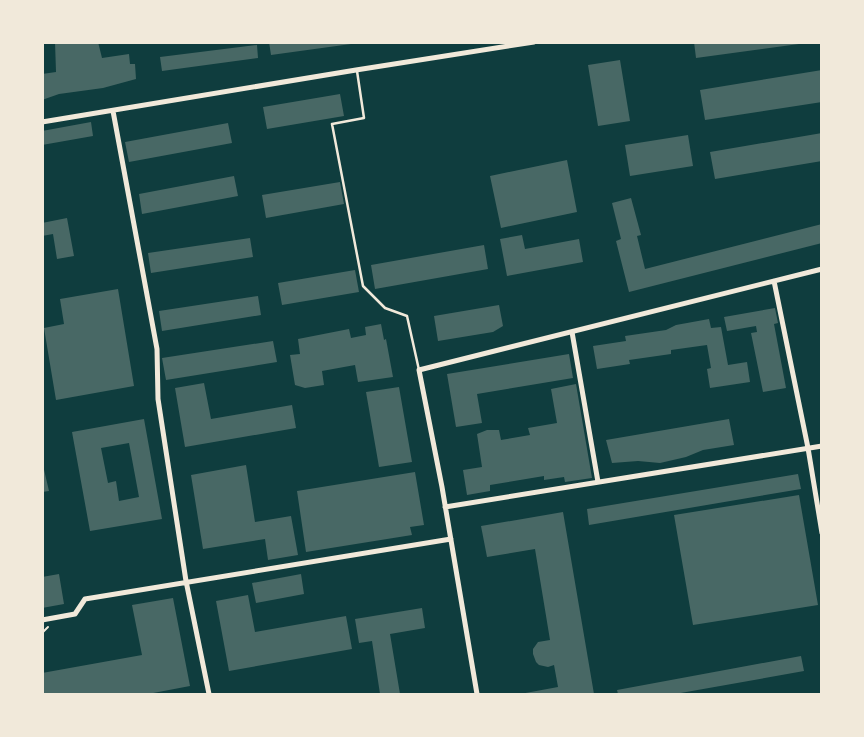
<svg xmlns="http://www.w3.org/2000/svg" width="864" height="737" font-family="'Space Grotesk',sans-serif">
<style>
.building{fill:#486865;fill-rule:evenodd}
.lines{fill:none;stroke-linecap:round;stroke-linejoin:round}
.path{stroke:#f1e9da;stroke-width:2}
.service{stroke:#f1e9da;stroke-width:2.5}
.minor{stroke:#f1e9da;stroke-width:5}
</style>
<rect width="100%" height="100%" fill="#0f3d3e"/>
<path class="building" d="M55,42H98L102,58L129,54L130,64H135L136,79L103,88L59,94L42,100V74L56,72Z
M269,42H351V44L271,55Z
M694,42H799V44L696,58Z
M257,45L258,58L162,71L160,57Z
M620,60L630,121L598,126L588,65Z
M822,70V102L705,120L700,90Z
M340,94L344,116L267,129L263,107Z
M91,122L93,136L42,145V131Z
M228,123L232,143L129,162L125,142Z
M822,133V161L715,179L710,152Z
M688,135L693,166L630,176L625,145Z
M567,160L577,212L501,228L490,176Z
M234,176L238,196L142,214L139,194Z
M340,182L344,204L266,218L262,195Z
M631,198L641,235L637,236L645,269L822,224V243L629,292L616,241L621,239L612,203Z
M67,218L74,256L57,259L53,234L42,236V223Z
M522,235L525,249L579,239L583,262L507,276L500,239Z
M250,238L253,257L151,273L148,253Z
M484,245L488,269L375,289L371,265Z
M355,270L359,292L282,305L278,283Z
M118,289L134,386L56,400L44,328L64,324L60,299Z
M258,296L261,315L162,331L159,311Z
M499,305L503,326L493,332L438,341L434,316Z
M775,308L778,323L774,324L786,388L763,392L751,333L757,332L756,326L727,331L724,317Z
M709,319L711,328L721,327L728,365L747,362L750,382L710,388L707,369L711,368L707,345L671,350V354L629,360L630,364L597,369L593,346L626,341L625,336L666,330L676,325Z
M381,324L384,340L386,339L393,377L358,382L355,365L322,371L324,385L305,388L295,385L290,355L300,354L298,339L349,329L351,338L366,335L365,327Z
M273,341L277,362L166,380L162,358Z
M569,354L573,378L477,394L482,423L456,427L447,374Z
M204,383L211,419L292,405L296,428L185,447L175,388Z
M576,384L592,478L565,482L564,477L544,480V476L490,485V491L467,495L463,470L482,467L477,434L487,430H499L501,440L530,435L528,428L557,423L551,389Z
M399,387L412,462L379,467L366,392Z
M144,419L162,519L90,531L72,432ZM129,443L139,497L119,501L116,481L108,483L101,448Z
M729,419L734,445L703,450L686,457L660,463L638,461L612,463L606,440Z
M42,461L49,491L42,492Z
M246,465L255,522L291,516L298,555L268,560L265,539L203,549L191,475Z
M415,472L424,525L410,527L412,535L306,552L297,491Z
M798,474L801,489L589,525L587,509Z
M799,495L818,605L693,625L674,515Z
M563,512L594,694H520L558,687L554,665L548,667L539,665L536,662L533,654V649L538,642L550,640L535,549L487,557L481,526Z
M59,574L64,604L42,608V577Z
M301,574L304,594L256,603L252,583Z
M248,595L255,632L346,616L352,649L229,671L216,601Z
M173,598L190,686L148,694H42V673L142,655L132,605Z
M422,608L425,628L390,634L400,694H380L372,641L359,643L355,619Z
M801,656L804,671L675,694H618L617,690Z"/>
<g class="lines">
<path class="path" d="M42,633L48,627"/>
<path class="service" d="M357,71L364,118L332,124L363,286L385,308L407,316L419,370"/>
<path class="minor" d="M113,111L157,349L158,399L186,581L209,694
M42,122L356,70L534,42
M774,281L808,448L822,533
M572,332L598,482
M445,507L822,446
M42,620L75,614L85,599L451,539
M477,694L442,487L419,370L822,269"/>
</g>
<rect width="864" height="737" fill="none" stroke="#f1e9da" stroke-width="88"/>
</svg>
